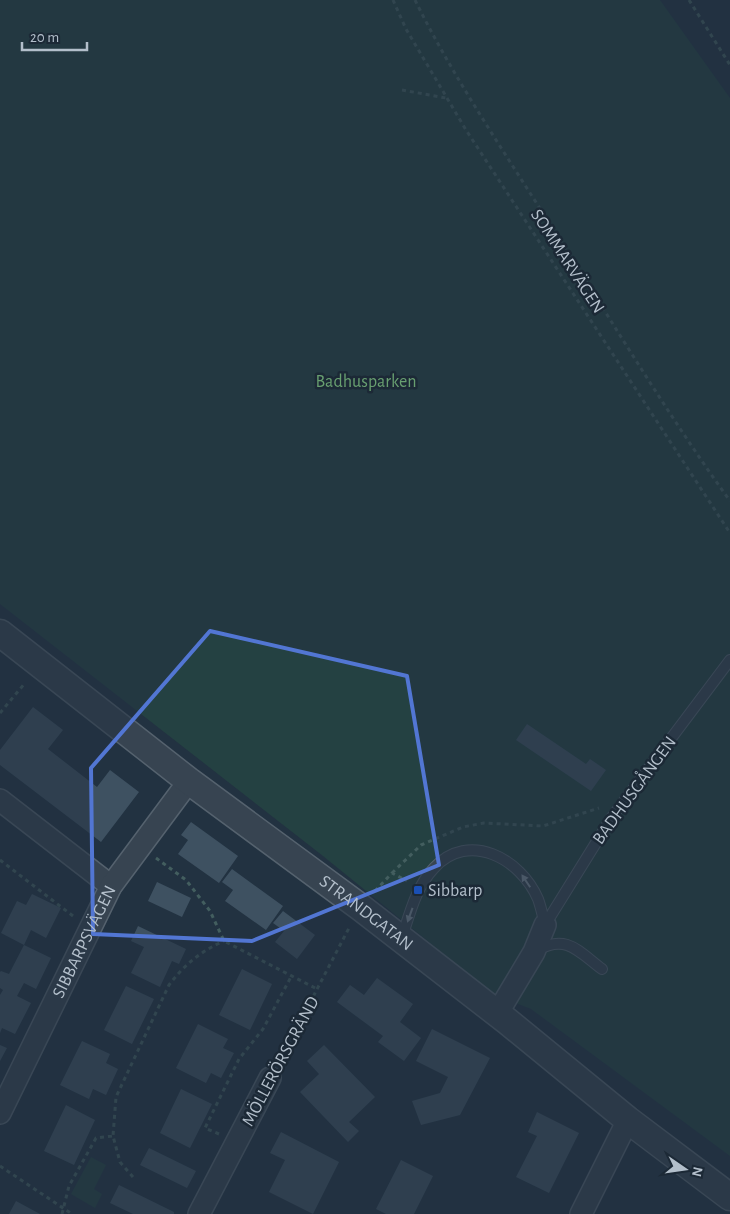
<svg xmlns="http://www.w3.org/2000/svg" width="730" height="1214" font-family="'Alegreya Sans',sans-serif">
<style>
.green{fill:#244142}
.building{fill:#3e5161}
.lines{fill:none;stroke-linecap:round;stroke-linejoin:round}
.service-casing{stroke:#55626e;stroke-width:12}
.minor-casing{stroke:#55626e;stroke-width:24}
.tertiary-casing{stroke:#55626e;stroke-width:29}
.path{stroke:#435e5f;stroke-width:3;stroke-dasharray:4 4;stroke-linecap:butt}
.service{stroke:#374451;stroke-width:10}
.minor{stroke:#374451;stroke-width:21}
.tertiary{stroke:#374451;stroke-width:26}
.oneway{fill:#7b8894}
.marked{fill:none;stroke:#5276d3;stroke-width:4;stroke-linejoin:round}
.transit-dot{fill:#1a4fb4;stroke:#1c2936;stroke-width:2}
.labels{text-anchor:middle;stroke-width:5;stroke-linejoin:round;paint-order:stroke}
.street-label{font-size:18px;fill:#b3bfcb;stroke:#1c2936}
.park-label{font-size:18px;fill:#689f70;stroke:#1c2936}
.poi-label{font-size:18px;fill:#b3bfcb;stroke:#1c2936;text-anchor:start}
</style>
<rect width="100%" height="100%" fill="#223241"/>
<path class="green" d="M0,0H660L730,98V1156L531,1009L493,994L323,856L0,604Z
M91,1157L106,1165L94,1189L102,1194L95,1208L71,1194Z"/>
<path class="building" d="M33,707L63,730L48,749L97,787L110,770L139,792L101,842L0,765V750Z
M527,724L586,764L590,759L606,770L591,791L516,740Z
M191,822L238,856L219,883L178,854L188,840L181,835Z
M232,869L283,906L266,930L225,901L233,890L222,882Z
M157,882L191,898L182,917L148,901Z
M32,894L61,908L46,938L31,930L24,945L1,933L17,901L26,905Z
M283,911L315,935L297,959L275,942L284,931L273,923Z
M138,926L186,949L179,964L172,961L160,987L131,973L144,947L131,941Z
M24,945L51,958L36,989L24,983L17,996L31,1003L15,1034L2,1028L0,1033V995L3,990L0,988V972L1,971L9,974Z
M242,969L272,984L250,1030L219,1015Z
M377,978L413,1004L400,1022L421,1038L404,1061L378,1042L383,1036L337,1002L350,985L364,995Z
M126,986L154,999L132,1044L104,1030Z
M198,1024L228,1039L223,1048L234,1053L221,1078L211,1073L206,1083L176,1068Z
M432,1029L490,1058L460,1115L421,1125L412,1101L440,1093L448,1077L416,1061Z
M82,1041L110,1054L106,1063L118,1069L106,1095L93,1089L89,1099L60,1085Z
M0,1045L7,1048L0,1061Z
M324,1045L375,1097L349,1122L359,1131L348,1142L300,1092L319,1074L307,1061Z
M181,1089L212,1104L190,1148L160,1133Z
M66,1105L95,1120L74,1165L44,1151Z
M537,1112L579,1133L549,1193L516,1177L537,1136L528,1132Z
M281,1132L339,1162L313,1214L269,1192L285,1160L270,1153Z
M149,1148L196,1171L187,1188L140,1165Z
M401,1160L433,1176L414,1214H386L376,1209Z
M119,1185L174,1212V1214H133L110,1203Z
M16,1201L40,1214H9Z"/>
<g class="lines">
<g class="service-casing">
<path id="service" d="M545,925L612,817L730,660
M402,937C410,913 416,887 434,868C469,830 521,859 538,899C541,907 543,917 545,925
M537,950C567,934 578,951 602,969"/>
</g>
<g class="minor-casing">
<g id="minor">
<path d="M0,800L111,886"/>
<path d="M497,1014L534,952L545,925"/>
<path id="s1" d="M0,1113L111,886L189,781"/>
<path d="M199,1214L270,1078"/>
<path d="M581,1214L628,1120"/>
</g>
</g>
<g class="tertiary-casing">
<g id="tertiary">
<path id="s2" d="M0,633L189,781L360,907L507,1021L628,1120L730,1197"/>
</g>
</g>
<path class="path" d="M393,0L406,29L466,130L730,533
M415,0C455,81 508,157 556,234C613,323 668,415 730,501
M689,0L730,65
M402,90L446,98
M0,713L25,683
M156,858L186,880L210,911L224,941L317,989
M0,860L73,916
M392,873L421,845L463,827L484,823L543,826L599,808
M375,891L392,873L407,881
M280,1060L349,928
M219,1134L205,1128L239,1059L263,1029L292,975
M0,1166L72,1214
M133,1177L120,1162L113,1136L116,1097L169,985C184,965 201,951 224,941
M62,1214L69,1186L96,1138L113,1136"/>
<use href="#service" class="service"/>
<use href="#minor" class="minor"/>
<use href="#tertiary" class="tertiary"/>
</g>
<defs><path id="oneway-solid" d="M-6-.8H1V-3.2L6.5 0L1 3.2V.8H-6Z" transform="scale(1.25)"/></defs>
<g class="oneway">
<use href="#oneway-solid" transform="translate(526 881) rotate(-124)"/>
<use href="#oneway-solid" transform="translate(410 915) rotate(110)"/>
</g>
<path d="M0 0H730V1214H0ZM210,631L407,676L439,865L252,941L93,934L91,768Z" fill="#223241" fill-opacity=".55" fill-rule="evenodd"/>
<path class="marked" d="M210,631L407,676L439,865L252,941L93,934L91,768Z"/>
<rect class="transit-dot" x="413" y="885" width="10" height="10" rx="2.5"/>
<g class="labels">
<g class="street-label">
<text transform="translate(568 261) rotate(57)" y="6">SOMMARVÄGEN</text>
<text transform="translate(634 790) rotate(-54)" y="6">BADHUSGÅNGEN</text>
<text dy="6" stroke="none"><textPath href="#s2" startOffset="461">STRANDGATAN</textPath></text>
<text dy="6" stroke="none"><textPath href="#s1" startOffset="191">SIBBARPSVÄGEN</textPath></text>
<text transform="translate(280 1061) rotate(-62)" y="6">MÖLLERÖRSGRÄND</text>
</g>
<g class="park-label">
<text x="366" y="387">Badhusparken</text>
</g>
<g class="poi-label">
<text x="428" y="896">Sibbarp</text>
</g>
</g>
<g transform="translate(685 1169) rotate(103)" stroke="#1c2936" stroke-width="4" paint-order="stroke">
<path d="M0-4L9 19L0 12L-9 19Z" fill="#b3bfcb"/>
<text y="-8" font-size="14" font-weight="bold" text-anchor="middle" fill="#b3bfcb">N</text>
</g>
<path d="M22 42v8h65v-8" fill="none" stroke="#b3bfcb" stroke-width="2.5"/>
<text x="30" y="42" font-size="15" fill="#b3bfcb" stroke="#1c2936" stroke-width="4" paint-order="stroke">20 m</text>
</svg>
